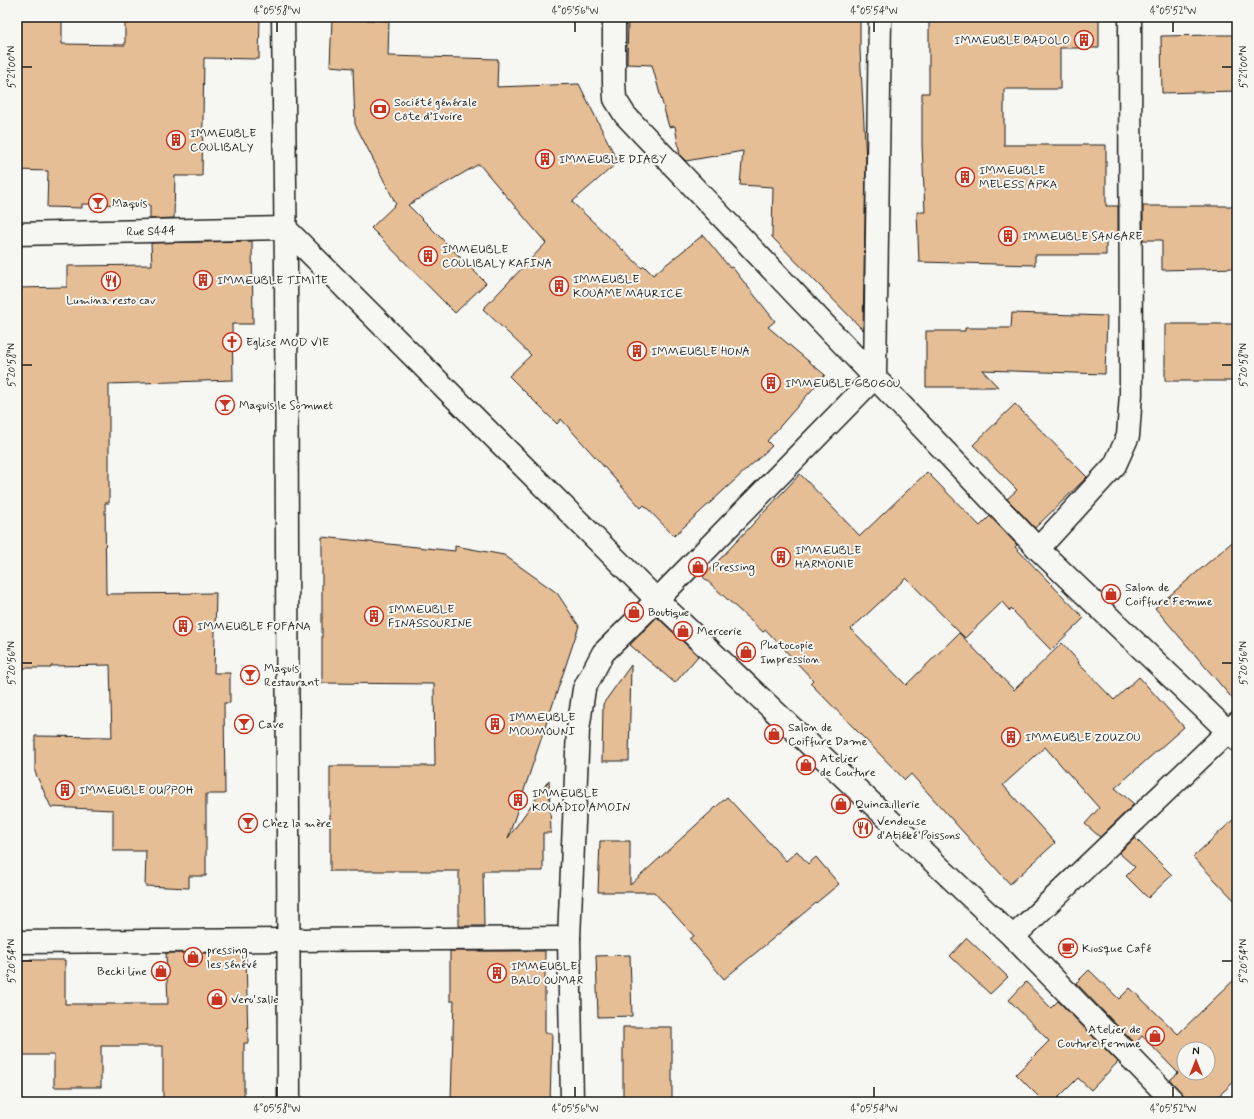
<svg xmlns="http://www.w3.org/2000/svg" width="1254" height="1119" font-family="Mynerve,sans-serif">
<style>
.building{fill:#e6be96;stroke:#1c1c1c;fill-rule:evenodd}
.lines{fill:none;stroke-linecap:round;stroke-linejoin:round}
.minor-casing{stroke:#1c1c1c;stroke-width:25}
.tertiary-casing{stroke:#1c1c1c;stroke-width:25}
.minor{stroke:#f6f6f2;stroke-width:22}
.tertiary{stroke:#f6f6f2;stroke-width:22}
.ticks{fill:none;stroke:#1c1c1c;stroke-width:1.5}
.labels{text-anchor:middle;stroke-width:4;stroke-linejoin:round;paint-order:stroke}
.poi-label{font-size:12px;fill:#1c1c1c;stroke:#f6f6f2;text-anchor:start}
.street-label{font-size:12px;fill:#1c1c1c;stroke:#f6f6f2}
.neatline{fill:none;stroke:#1c1c1c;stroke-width:1.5}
.ticks-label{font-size:10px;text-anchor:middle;fill:#1c1c1c}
</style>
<rect width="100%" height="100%" fill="#f6f6f2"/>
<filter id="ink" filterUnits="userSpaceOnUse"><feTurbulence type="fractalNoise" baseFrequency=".025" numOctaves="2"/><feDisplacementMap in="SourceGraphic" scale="8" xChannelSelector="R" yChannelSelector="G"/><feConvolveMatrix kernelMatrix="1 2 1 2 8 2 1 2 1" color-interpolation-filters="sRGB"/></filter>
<g filter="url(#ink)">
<path class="building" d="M17,17H62V44L125,45V17H260L259,59L204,58L202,176H175L174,218L150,219V205L82,204V208L47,207L48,171L17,170Z
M628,17H860V50L866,161L863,330L772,237L773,187L740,185L743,151L686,161L680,155L675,126L669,127L652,65L627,64Z
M929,17H1099V48H1060V89H1004V145H1106V206H1118V240H1106V255H1035V265L919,262L917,212H925L922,145V93H929Z
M332,18L389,21L388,56L498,59L497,87L579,84L618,162L572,202L642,268L644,266L653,275L703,235L730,268L732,267L775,321L768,327L825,375L767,441L772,446L674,536L644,505L641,508L561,419L557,424L509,376L531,355L483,309L546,243L479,164L408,205L486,283L455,313L371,228L396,204L355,124L353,68L330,66Z
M1216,35H1237V91L1162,93L1161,36Z
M1143,206H1237V268L1162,270V240H1143Z
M252,241L253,324H232L233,380L109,384V503H105L106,594L216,593L214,673H230V703H224L225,794H206V876H189V888L145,886L146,851H113V810L51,807L35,772V736L112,737L110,665L51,666V668H17V288L67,287V266L152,265L151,243Z
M1012,313L1107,316L1105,374L982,370L998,387H926V331H965V328H1011Z
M1165,324H1237V381H1165Z
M1015,404L1087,477L1035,528L1007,499L1017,490L973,445Z
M927,472L980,526L990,516L1017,545L1015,547L1084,618L1051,650L1011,609L1010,611L1002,602L965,638L906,578L851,629L906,685L959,633L1014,690L1062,643L1079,662L1078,663L1114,700L1139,677L1184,727L1115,788L1134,804L1100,837L1085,824L1099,808L1045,747L1003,785L1055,843L1010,884L911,774L905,780L810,683L813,680L766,630L763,632L703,577L800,474L860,536Z
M322,537L455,551V546L504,555L557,593L579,626L508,838L549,780L551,833H543V871H483L484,926H459V871H330V766H435L434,684L322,683Z
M1237,538V704L1155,608Z
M657,617L698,656L675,683L630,645Z
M631,665L629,761H602L603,704Z
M727,797L786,861L797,851L808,864L816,857L839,884L724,979L690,939L694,936L654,892H598L600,841H630V885Z
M1237,816V903L1193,857Z
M1135,838L1172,875L1148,898L1126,876L1135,867L1119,853Z
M967,938L1008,977L990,994L950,956Z
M450,951H545V1033H552L550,1102L451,1100L454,1001H450Z
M166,953H246L248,1043H244V1102H163V1046H101V1087H54V1055H17V960H65V1004H168Z
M630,955L632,1016L598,1017L596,956Z
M1089,970L1119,999L1130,988L1178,1034L1237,977V1079L1212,1102H1186L1183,1094L1170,1080L1178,1073L1142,1036L1135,1044L1076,983ZM1184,1049H1208V1073H1184Z
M1026,982L1051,1008L1058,1001L1118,1062L1091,1090L1078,1078L1054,1102H1044L1016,1074L1049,1041L1009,1000Z
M623,1027H672V1102H623Z"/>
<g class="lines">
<g class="minor-casing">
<g id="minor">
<path d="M614,17V82L615,99L625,115L1038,549L1237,740"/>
<path id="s1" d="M17,234L285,228L657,600L1013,937L1174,1102"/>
<path d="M1038,549L1115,465L1128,436L1131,394L1130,17"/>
<path d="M1013,937L1237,723"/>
<path d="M17,942L569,938"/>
<path d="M572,1102L569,938L578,730L584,689L603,653L657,600L875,377L880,17"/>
</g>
</g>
<g class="tertiary-casing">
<path id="tertiary" d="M283,17L286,268L289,1102"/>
</g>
<use href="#minor" class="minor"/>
<use href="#tertiary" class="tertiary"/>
</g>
</g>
<path class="ticks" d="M277,22V32M575,22V32M874,22V32M1173,22V32M22,67H32M1222,67H1232M22,365H32M1222,365H1232M22,663H32M1222,663H1232M22,961H32M1222,961H1232M277,1087V1097M575,1087V1097M874,1087V1097M1173,1087V1097"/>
<defs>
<g id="building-ring" transform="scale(1)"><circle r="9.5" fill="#f6f6f2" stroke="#c8321e" stroke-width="1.5"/><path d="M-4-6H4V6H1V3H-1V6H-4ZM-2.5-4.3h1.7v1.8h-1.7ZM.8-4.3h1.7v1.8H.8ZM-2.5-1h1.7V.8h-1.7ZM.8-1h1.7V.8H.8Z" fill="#c8321e"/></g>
<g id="bank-ring" transform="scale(1)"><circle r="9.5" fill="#f6f6f2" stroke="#c8321e" stroke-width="1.5"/><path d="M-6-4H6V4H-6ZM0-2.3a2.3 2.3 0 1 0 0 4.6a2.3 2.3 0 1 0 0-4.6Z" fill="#c8321e"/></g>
<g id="bar-ring" transform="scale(1)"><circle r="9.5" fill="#f6f6f2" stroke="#c8321e" stroke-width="1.5"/><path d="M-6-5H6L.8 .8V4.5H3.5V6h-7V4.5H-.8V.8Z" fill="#c8321e"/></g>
<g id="restaurant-ring" transform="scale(1)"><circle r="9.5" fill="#f6f6f2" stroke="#c8321e" stroke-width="1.5"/><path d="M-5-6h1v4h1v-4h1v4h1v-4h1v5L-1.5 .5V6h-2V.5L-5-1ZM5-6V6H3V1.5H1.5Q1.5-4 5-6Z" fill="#c8321e"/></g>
<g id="church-ring" transform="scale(1)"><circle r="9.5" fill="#f6f6f2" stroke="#c8321e" stroke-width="1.5"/><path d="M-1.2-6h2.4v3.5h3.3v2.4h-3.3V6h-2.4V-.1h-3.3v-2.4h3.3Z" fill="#c8321e"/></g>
<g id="shop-ring" transform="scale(1)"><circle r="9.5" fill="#f6f6f2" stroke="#c8321e" stroke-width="1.5"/><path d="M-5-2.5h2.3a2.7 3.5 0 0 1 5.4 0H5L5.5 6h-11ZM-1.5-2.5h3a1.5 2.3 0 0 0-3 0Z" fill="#c8321e"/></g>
<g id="cafe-ring" transform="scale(1)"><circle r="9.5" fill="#f6f6f2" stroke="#c8321e" stroke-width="1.5"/><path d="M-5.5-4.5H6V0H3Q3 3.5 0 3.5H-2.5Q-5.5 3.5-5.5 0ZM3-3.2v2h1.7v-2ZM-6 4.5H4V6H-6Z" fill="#c8321e"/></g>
</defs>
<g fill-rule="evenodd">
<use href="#building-ring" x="1084" y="40"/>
<use href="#bank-ring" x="380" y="109"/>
<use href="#building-ring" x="176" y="140"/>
<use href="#building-ring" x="545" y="159"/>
<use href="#building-ring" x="965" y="177"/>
<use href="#bar-ring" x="98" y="203"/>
<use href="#building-ring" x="1008" y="236"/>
<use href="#building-ring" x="428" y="256"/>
<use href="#building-ring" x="203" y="280"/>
<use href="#restaurant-ring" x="111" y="281"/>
<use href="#building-ring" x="559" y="286"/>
<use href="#church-ring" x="232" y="342"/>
<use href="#building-ring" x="637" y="351"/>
<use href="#building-ring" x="771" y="383"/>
<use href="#bar-ring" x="225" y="405"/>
<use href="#building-ring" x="781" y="557"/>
<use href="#shop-ring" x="698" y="567"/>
<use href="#shop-ring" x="1111" y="594"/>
<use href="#shop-ring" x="634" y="612"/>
<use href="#building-ring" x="374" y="616"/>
<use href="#building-ring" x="183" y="626"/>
<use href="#shop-ring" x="683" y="631"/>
<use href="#shop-ring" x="746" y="652"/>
<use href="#bar-ring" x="250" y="675"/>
<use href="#bar-ring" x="244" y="724"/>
<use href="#building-ring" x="495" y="724"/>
<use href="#shop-ring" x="774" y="734"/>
<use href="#building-ring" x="1011" y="737"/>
<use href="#shop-ring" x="806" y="765"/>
<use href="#building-ring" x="65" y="790"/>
<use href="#building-ring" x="518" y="800"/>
<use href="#shop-ring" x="841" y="804"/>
<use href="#bar-ring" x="248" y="823"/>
<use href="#restaurant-ring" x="863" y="828"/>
<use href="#cafe-ring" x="1068" y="948"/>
<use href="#shop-ring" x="193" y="957"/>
<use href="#shop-ring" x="161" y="971"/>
<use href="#building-ring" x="497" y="973"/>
<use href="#shop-ring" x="217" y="999"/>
<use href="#shop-ring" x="1155" y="1036"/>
</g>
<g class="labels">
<g class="poi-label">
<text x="1070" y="44" text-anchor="end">IMMEUBLE BADOLO</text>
<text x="394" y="106">Société générale<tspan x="394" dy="14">Côte d’Ivoire</tspan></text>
<text x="190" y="137">IMMEUBLE<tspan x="190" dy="14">COULIBALY</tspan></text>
<text x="559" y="163">IMMEUBLE DIABY</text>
<text x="979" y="174">IMMEUBLE<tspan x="979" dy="14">MELESS APKA</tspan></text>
<text x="112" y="207">Maquis</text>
<text x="1022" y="240">IMMEUBLE SANGARE</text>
<text x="442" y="253">IMMEUBLE<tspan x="442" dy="14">COULIBALY KAFINA</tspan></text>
<text x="573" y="283">IMMEUBLE<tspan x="573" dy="14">KOUAME MAURICE</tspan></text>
<text x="217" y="284">IMMEUBLE TIMITE</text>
<text x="111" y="304" text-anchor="middle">Lumina resto cav</text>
<text x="246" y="346">Eglise MOD VIE</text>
<text x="651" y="355">IMMEUBLE HONA</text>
<text x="785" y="387">IMMEUBLE GBOGOU</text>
<text x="239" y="409">Maquis le Sommet</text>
<text x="795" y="554">IMMEUBLE<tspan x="795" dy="14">HARMONIE</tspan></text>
<text x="712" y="571">Pressing</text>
<text x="1125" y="591">Salon de<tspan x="1125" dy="14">Coiffure Femme</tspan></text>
<text x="388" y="613">IMMEUBLE<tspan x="388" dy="14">FINASSOURINE</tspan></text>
<text x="648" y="616">Boutique</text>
<text x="197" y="630">IMMEUBLE FOFANA</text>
<text x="697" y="635">Mercerie</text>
<text x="760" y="649">Photocopie<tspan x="760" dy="14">Impression</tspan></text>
<text x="264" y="672">Maquis<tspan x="264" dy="14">Restaurant</tspan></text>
<text x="509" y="721">IMMEUBLE<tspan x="509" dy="14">MOUMOUNI</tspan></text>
<text x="258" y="728">Cave</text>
<text x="788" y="731">Salon de<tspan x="788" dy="14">Coiffure Dame</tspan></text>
<text x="1025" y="741">IMMEUBLE ZOUZOU</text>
<text x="820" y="762">Atelier<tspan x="820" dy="14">de Couture</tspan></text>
<text x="79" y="794">IMMEUBLE OUPPOH</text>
<text x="532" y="797">IMMEUBLE<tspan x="532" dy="14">KOUADIO AMOIN</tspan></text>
<text x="855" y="808">Quincaillerie</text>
<text x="877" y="825">Vendeuse<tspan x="877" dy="14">d'Atiéké Poissons</tspan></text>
<text x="262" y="827">Chez la mère</text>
<text x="1082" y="952">Kiosque Café</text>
<text x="207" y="954">pressing<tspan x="207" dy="14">les sénévé</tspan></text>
<text x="511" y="970">IMMEUBLE<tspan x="511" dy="14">BALO OUMAR</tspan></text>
<text x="147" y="975" text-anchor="end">Becki line</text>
<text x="231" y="1003">Vero'salle</text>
<text x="1141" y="1033" text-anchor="end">Atelier de<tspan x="1141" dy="14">Couture Femme</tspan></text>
</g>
<g class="street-label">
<text dy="4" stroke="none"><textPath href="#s1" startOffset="134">Rue S444</textPath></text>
</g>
</g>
<rect width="1254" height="1119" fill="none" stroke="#f6f6f2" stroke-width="44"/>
<g transform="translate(1196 1061)"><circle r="19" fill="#f6f6f2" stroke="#9f9f9c"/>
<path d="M0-3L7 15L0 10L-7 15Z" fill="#c8321e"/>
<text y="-6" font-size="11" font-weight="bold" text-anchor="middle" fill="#1c1c1c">N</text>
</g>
<rect x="22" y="22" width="1210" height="1075" class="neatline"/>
<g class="ticks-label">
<text x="277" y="14">4°05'58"W</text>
<text x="575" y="14">4°05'56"W</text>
<text x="874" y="14">4°05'54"W</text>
<text x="1173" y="14">4°05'52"W</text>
<text transform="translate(11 67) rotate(-90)" y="4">5°21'00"N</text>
<text transform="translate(1243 67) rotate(-90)" y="4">5°21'00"N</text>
<text transform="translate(11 365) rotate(-90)" y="4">5°20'58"N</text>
<text transform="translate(1243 365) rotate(-90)" y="4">5°20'58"N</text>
<text transform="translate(11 663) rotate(-90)" y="4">5°20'56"N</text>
<text transform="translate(1243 663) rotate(-90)" y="4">5°20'56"N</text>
<text transform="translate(11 961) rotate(-90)" y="4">5°20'54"N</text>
<text transform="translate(1243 961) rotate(-90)" y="4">5°20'54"N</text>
<text x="277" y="1112">4°05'58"W</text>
<text x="575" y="1112">4°05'56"W</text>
<text x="874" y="1112">4°05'54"W</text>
<text x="1173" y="1112">4°05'52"W</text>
</g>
</svg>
